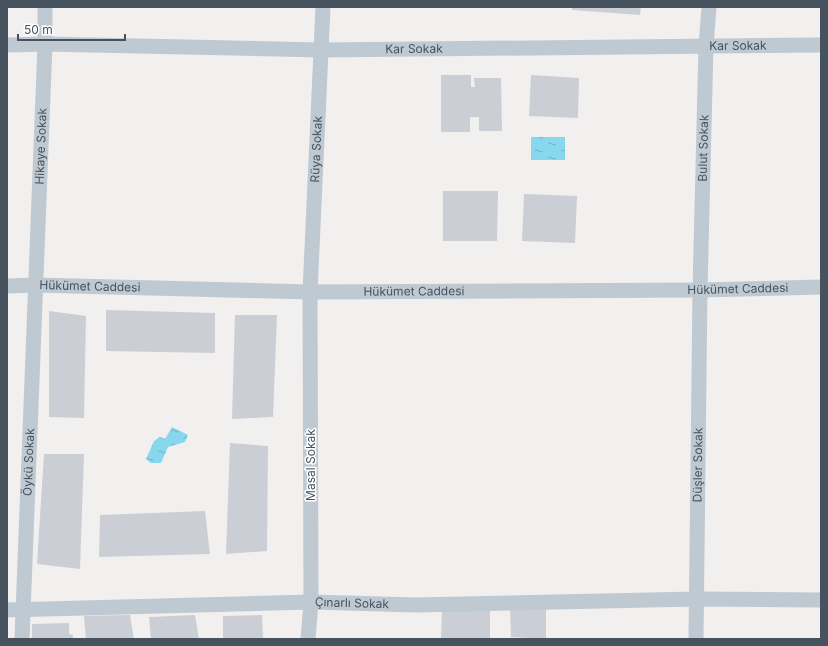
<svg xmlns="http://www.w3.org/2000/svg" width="828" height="646" font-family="Inter,sans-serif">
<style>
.water{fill:url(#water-ripples)}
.building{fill:#cbced4}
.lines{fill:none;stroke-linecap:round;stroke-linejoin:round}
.minor{stroke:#bfc9d1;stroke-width:15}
.labels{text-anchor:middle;stroke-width:3;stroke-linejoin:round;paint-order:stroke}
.street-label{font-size:12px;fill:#46525d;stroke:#fff}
</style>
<defs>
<pattern id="water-ripples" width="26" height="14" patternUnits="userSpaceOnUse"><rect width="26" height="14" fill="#87d7ef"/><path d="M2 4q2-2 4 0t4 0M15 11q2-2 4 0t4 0" fill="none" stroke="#70b1c5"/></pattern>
</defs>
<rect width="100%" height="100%" fill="#f2efef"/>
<path class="water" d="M531,137H565V160H531Z
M172,427L188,435L185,442L168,447L161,463H151L146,459L154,441L160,437L165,439Z"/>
<path class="building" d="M572,7H641L640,15L572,10Z
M441,75H471V87H475L474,78H501L502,131H479V117H470V132H441Z
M531,75L579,78L578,118L529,116Z
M443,191H498L497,241H443Z
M524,194L577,196L575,243L522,241Z
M106,310L215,313V353L106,351Z
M49,311L86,316L84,418L49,417Z
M235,315H277L273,417L232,419Z
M230,443L268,446L267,551L226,554Z
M44,454H84L80,569L37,564Z
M205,511L210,554L99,557L100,515Z
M510,606H546V639L511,637Z
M442,608L490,609V639H441Z
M130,615L134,639H86L84,616Z
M195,615L199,639H151L149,617Z
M262,615L263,639H223V616Z
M69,623V634L73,635V639H32V624Z"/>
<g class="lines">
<g class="minor">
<path id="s1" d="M7,45L45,44L321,50L821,45"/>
<path id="s2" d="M7,286L35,285L310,292L700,290L821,287"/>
<path id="s3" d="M7,610L311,602L416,605L696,599L821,600"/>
<path id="s4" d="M22,639L45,44V7"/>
<path id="s5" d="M308,639L311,602L310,292L323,7"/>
<path id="s6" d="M696,639L700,290L706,46L709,7"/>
</g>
</g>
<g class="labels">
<g class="street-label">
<text dy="4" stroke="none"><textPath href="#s1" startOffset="731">Kar Sokak</textPath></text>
<text dy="4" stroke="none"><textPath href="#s1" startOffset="407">Kar Sokak</textPath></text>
<text dy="4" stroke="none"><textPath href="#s4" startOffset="493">Hikaye Sokak</textPath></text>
<text dy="4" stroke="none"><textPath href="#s5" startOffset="490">Rüya Sokak</textPath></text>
<text dy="4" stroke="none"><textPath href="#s6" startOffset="491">Bulut Sokak</textPath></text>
<text dy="4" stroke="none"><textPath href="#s2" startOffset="83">Hükümet Caddesi</textPath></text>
<text dy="4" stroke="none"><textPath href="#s2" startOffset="731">Hükümet Caddesi</textPath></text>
<text dy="4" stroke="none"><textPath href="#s2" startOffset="407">Hükümet Caddesi</textPath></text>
<text dy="4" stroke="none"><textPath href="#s4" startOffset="177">Öykü Sokak</textPath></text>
<text transform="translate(311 465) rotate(-90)" y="4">Masal Sokak</text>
<text dy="4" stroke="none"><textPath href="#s6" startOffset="174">Düşler Sokak</textPath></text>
<text dy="4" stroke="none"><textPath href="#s3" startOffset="345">Çınarlı Sokak</textPath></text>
</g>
</g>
<rect width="828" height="646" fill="none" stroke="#46525d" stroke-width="16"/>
<path d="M18 34v6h107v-6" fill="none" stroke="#46525d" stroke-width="2"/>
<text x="24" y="34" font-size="12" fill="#46525d" stroke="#ffffff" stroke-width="3" paint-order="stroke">50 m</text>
</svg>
